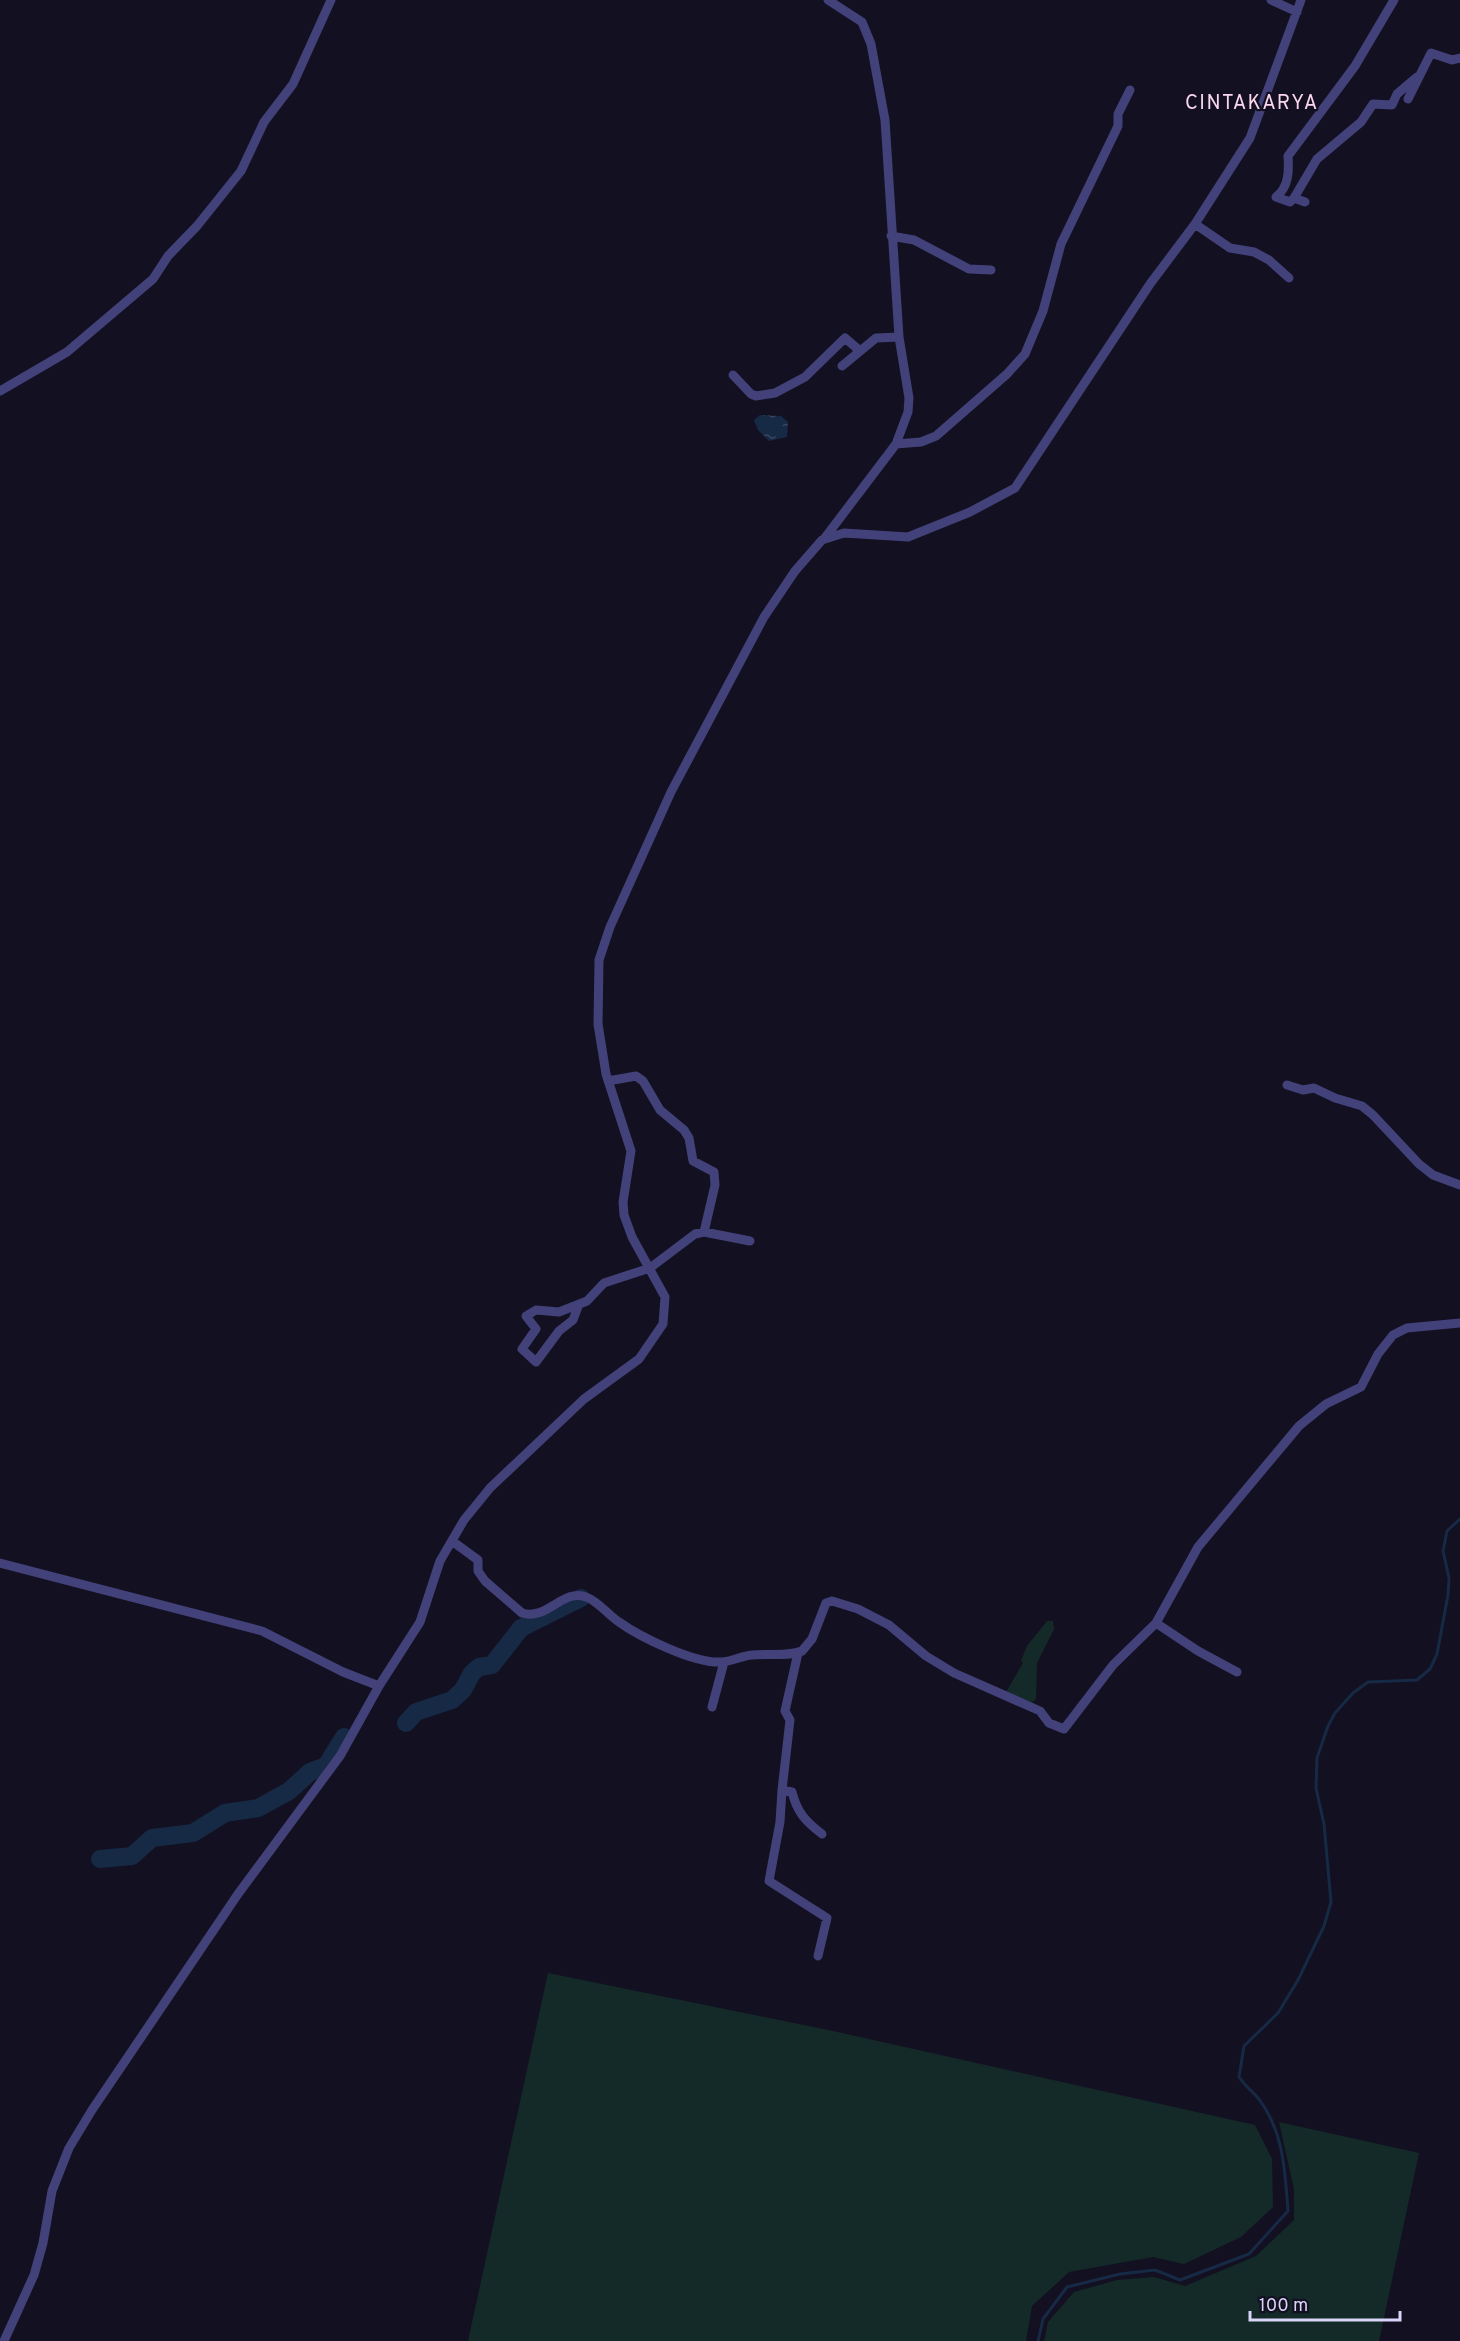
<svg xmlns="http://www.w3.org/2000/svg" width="1460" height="2341" font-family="Overpass,sans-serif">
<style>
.grass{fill:#142a28}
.water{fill:url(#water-ripples)}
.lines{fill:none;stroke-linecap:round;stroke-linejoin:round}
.stream{stroke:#162945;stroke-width:3}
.river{stroke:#162945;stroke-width:18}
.minor{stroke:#42417a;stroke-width:9}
.labels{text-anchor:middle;stroke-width:4.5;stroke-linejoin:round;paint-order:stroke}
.quarter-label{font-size:20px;letter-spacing:1.5px;fill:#fad7ee;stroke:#131021}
</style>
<defs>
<pattern id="water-ripples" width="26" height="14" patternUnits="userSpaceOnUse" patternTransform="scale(1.5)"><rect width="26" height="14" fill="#162945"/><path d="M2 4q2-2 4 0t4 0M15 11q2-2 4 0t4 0" fill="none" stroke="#374761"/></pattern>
</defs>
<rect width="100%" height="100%" fill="#131021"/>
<path class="grass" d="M1047,1621H1053L1054,1629L1037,1663L1036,1699L1029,1705L1006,1692L1023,1663L1021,1661L1027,1646Z
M548,1973L833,2031L1255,2125L1272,2159L1273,2207L1241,2237L1184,2264L1153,2257L1069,2272L1032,2306L1026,2341H468Z
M1279,2122L1419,2153L1379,2341H1044L1048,2322L1074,2292L1117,2280L1154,2277L1185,2286L1256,2256L1294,2220V2189Z"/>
<path class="water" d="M760,415L781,416L788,422L787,437L769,441L758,430L754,420Z"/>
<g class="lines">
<path class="stream" d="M1038,2341L1043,2319L1067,2287L1120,2274L1155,2270L1180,2280L1249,2254L1288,2211C1285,2172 1284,2131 1258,2098C1252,2091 1245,2086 1239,2077L1244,2046L1278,2013L1298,1980L1324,1926L1331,1902L1324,1824L1316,1788L1317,1758L1328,1726L1335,1713L1353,1693L1368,1682L1417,1680L1430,1669L1437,1654L1448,1595L1449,1578L1443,1551L1447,1531L1460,1519"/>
<path class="river" d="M406,1723L416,1712L452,1700L463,1690L472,1673L479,1667L492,1665L521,1628L581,1598
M100,1859L132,1856L152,1838L193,1833L225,1813L258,1808L289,1791L310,1772L326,1766L344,1737"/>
<path class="minor" d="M1271,0L1297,12
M1408,99L1431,53L1452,60L1460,58
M1294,198L1290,202L1276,197C1289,187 1289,171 1288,156L1355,66L1394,0
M1305,202L1294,198L1317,159L1361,122L1373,104L1392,105L1397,94L1417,77
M1195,224L1230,248L1254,252L1269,260L1289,278
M891,236L914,240L969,269L991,270
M842,366L876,338L899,337
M733,375L751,394L756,396L775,393L805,377L845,338L859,350
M0,391L67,352L153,279L168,256L197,226L241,171L264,122L293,84L331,0
M896,444L921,442L936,436L1007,374L1025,354L1043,311L1061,244L1118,126V114L1130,90
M824,539L896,444L908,412L909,398L899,337L885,120L871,44L862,22L828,0
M608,1081L636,1076L643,1081L660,1110L684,1130L689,1138L693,1161L714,1172L715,1185L704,1232
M1287,1085L1303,1090L1314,1088L1335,1098L1362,1106L1373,1115L1419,1164L1433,1175L1460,1185
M579,1304L573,1320L559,1331L536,1362L522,1349L536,1329L526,1316L536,1310L559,1312L587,1301L604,1283L650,1268L695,1234L704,1232L750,1241
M452,1541L478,1560V1571L485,1581L522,1613C547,1621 563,1588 586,1597C598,1601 608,1615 619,1622C640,1637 695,1664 721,1662C731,1662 741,1656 752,1655C767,1653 788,1657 802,1651L812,1639L826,1603L832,1601L858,1609L889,1625L926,1656L954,1673L1040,1711L1049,1723L1064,1729L1113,1665L1156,1623L1198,1547L1299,1426L1326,1404L1361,1387L1378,1354L1393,1335L1407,1328L1460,1323
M0,1563L262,1631L343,1672L379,1686
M1156,1623L1198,1651L1237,1672
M712,1707L724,1662
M782,1790L790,1720L785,1711L798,1653
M818,1956L827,1918L769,1881L780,1822L782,1790L792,1792C797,1812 805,1821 822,1834
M4,2341L34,2275L43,2243L52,2191L69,2148L92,2110L238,1894L340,1756L379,1686L420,1622L440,1561L464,1520L490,1488L584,1399L639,1359L663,1324L665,1297L632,1237L624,1215L623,1202L631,1151L606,1074L598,1024L599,960L610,927L671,792L764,617L795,571L822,540L844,533L908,537L970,512L1015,488L1150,284L1195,224L1250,138L1301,0"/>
</g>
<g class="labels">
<g class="quarter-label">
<text x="1252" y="109">CINTAKARYA</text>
</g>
</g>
<path d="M1250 2311v9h150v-9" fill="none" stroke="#d9d5f9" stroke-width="3"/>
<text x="1259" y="2311" font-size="18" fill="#d9d5f9" stroke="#131021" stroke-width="4.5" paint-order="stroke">100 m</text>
</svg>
